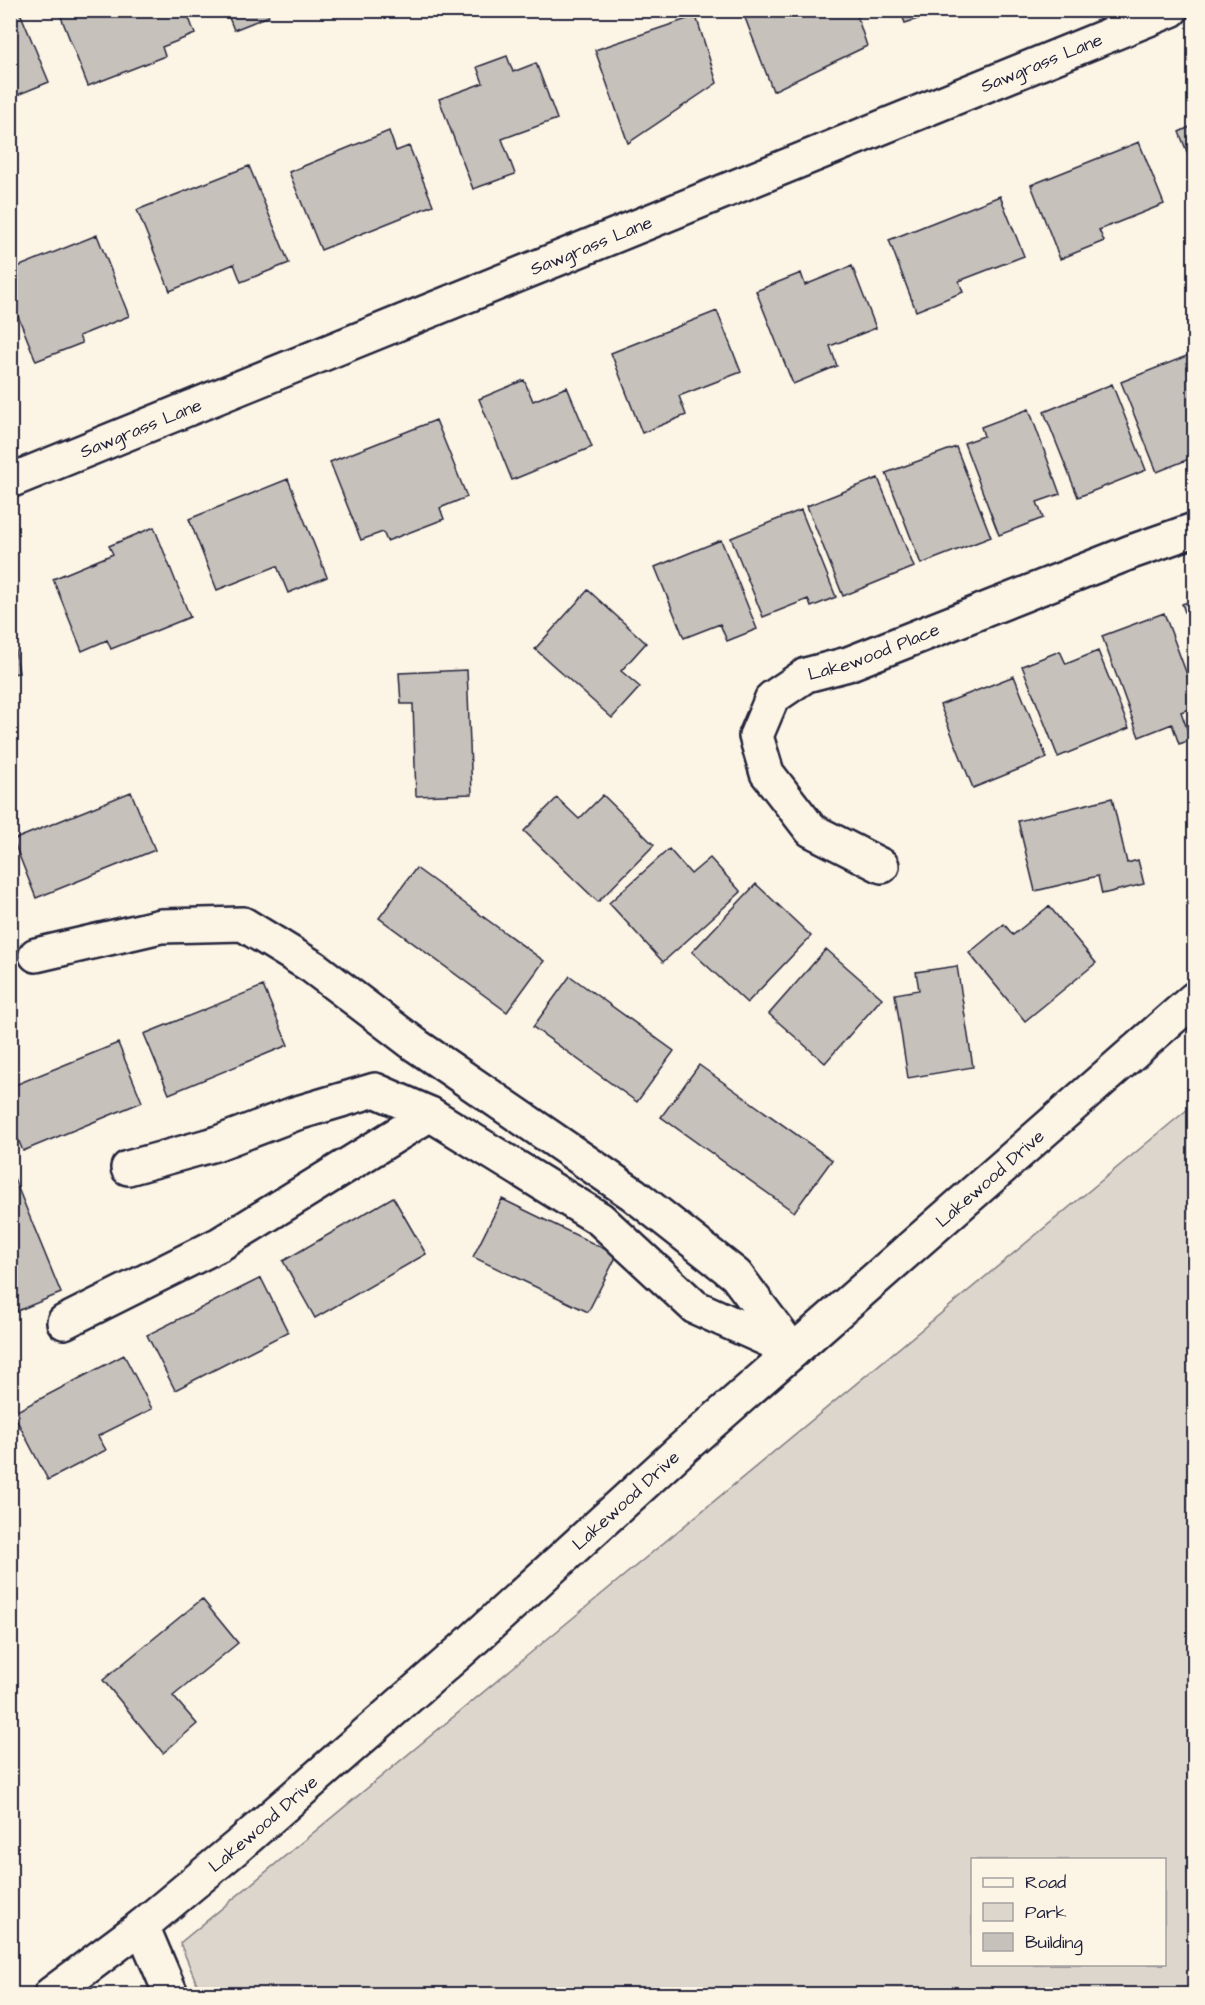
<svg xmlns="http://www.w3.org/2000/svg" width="1205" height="2005" font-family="'Architects Daughter',sans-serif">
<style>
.green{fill:#dcd6cc;stroke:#7f7c84;stroke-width:1.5;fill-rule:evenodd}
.building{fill:#c6c1bb;stroke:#22223b;stroke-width:1.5}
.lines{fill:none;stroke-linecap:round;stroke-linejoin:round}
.minor-casing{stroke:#22223b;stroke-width:38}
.minor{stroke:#fcf5e5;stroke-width:33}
.labels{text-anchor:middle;stroke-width:5;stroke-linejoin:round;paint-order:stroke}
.street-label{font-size:18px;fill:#22223b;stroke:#fcf5e5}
</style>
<rect width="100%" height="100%" fill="#fcf5e5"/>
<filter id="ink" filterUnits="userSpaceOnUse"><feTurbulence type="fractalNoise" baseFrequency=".0167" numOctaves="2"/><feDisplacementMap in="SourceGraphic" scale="12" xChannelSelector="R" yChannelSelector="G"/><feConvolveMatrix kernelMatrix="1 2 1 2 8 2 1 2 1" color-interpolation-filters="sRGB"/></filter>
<g filter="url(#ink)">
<path class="green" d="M1194,1104V1994H201L180,1943ZM972,1860H1164V1964H972Z"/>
<path class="building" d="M10,10H19L49,82L10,98Z
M76,10H186L195,34L162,47L165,56L88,86L61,17Z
M226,10H266L269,16L234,30Z
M742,10H855L867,46L773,91Z
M900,10H946L905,23Z
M696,16L717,83L628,143L595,50Z
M507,56L513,72L536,63L557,119L502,139L515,174L473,189L439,99L483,83L477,67Z
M1194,125V169L1179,132Z
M389,131L396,151L409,146L433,205L321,250L289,172Z
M1139,142L1164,204L1099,230L1104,241L1060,259L1031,185Z
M249,166L289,263L241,282L234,264L170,291L137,210Z
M1000,196L1024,256L959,281L963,292L916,311L889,240Z
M97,235L129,316L79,336L82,343L36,361L10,296V270Z
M852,266L876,328L830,346L837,366L793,384L756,291L801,273L805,285Z
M717,311L741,372L679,396L686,415L642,433L611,353Z
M1194,353V438L1191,439L1194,447V457L1157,472L1121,382Z
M524,380L533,401L567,387L592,447L512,480L479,399Z
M1112,384L1146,470L1078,497L1044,412Z
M1029,409L1060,494L1037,502L1043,518L999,535L964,443L984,436L981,427Z
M436,420L467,497L440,508L444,519L387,541L383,532L361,540L330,462Z
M956,447L991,537L921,564L886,473Z
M878,478L914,567L843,596L807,506Z
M288,479L327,577L288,593L277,566L217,590L189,519Z
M801,510L836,597L811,607L808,599L763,617L731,538Z
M154,527L190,617L111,649L107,640L82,651L53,579L113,554L109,546Z
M721,540L757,629L727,641L720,624L684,638L655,567Z
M588,590L646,643L621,671L640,687L612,718L535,649Z
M1194,600V637L1182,604Z
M1164,613L1189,680L1194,678V707L1181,712L1191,740L1179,744L1172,724L1139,737L1102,636Z
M10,614L19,673L10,674Z
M1060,651L1066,664L1098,651L1129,728L1058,757L1022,666Z
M467,670L472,794L416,796L413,704H401L399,673Z
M1014,676L1047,758L973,788L940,705Z
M131,792L155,850L36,898L13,840Z
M603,795L654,845L598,902L524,831L557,798L579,819Z
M1112,798L1127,863L1138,860L1144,884L1102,894L1098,876L1035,891L1018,821Z
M669,849L691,874L710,858L741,892L663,962L609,903Z
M416,868L544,961L507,1012L379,918Z
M756,884L811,936L747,1003L692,952Z
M1049,906L1096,963L1025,1021L969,953L1004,924L1013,935Z
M826,949L882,998L825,1063L769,1014Z
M957,966L973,1067L908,1078L895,994L919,990L916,972Z
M570,976L674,1051L637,1102L533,1027Z
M263,986L288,1045L169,1094L144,1034Z
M118,1043L142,1102L23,1151L10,1120V1087Z
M699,1065L832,1160L794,1212L661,1117Z
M13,1176L61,1293L10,1314V1177Z
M393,1197L426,1254L315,1318L283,1261Z
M502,1199L617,1255L588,1312L473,1257Z
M261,1278L288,1332L175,1390L147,1335Z
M124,1355L152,1409L98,1436L106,1450L48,1480L13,1413Z
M202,1599L238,1643L173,1696L197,1724L163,1753L103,1680Z"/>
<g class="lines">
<g class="minor-casing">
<g id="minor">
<path id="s1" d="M10,481L1171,10"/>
<path id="s2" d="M882,866L811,830L767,773L756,736L772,698L806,675L848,664L1131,552L1194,530"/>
<path d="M36,955L161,926L243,924L313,967L417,1046L633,1194L736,1275L793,1351"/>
<path d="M128,1168L215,1144L294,1114L375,1090L430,1114L600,1219L695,1307L789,1349"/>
<path d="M64,1322L220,1244L430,1114"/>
<path d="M142,1926L171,1994"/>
<path id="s3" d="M51,1994L142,1926L238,1846L462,1650L684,1447L1194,999"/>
</g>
</g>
<use href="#minor" class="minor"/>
</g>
</g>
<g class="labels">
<g class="street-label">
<text dy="6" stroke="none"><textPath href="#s1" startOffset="1113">Sawgrass Lane</textPath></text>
<text dy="6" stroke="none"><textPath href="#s1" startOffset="627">Sawgrass Lane</textPath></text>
<text dy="6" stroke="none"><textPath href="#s1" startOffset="141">Sawgrass Lane</textPath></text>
<text dy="6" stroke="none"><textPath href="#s2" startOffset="344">Lakewood Place</textPath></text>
<text dy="6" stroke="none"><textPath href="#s3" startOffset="1244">Lakewood Drive</textPath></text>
<text dy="6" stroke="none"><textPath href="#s3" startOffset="758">Lakewood Drive</textPath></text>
<text dy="6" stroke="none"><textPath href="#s3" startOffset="272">Lakewood Drive</textPath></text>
</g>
</g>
<rect width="1205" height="2005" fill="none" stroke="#fcf5e5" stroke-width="36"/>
<rect x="18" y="18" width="1169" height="1969" fill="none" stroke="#22223b" stroke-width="2" filter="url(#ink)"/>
<rect x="971" y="1858" width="195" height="108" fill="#fcf5e5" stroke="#a5a1a1" stroke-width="1.5"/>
<rect x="983" y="1878" width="30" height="9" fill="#fcf5e5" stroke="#a5a1a1" stroke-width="1.5"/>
<text x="1025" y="1888" font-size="18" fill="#22223b">Road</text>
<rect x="983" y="1903" width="30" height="18" fill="#dcd6cc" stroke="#a5a1a1" stroke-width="1.5"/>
<text x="1025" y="1918" font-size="18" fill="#22223b">Park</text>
<rect x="983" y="1933" width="30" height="18" fill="#c6c1bb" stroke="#a5a1a1" stroke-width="1.5"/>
<text x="1025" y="1948" font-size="18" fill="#22223b">Building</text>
</svg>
